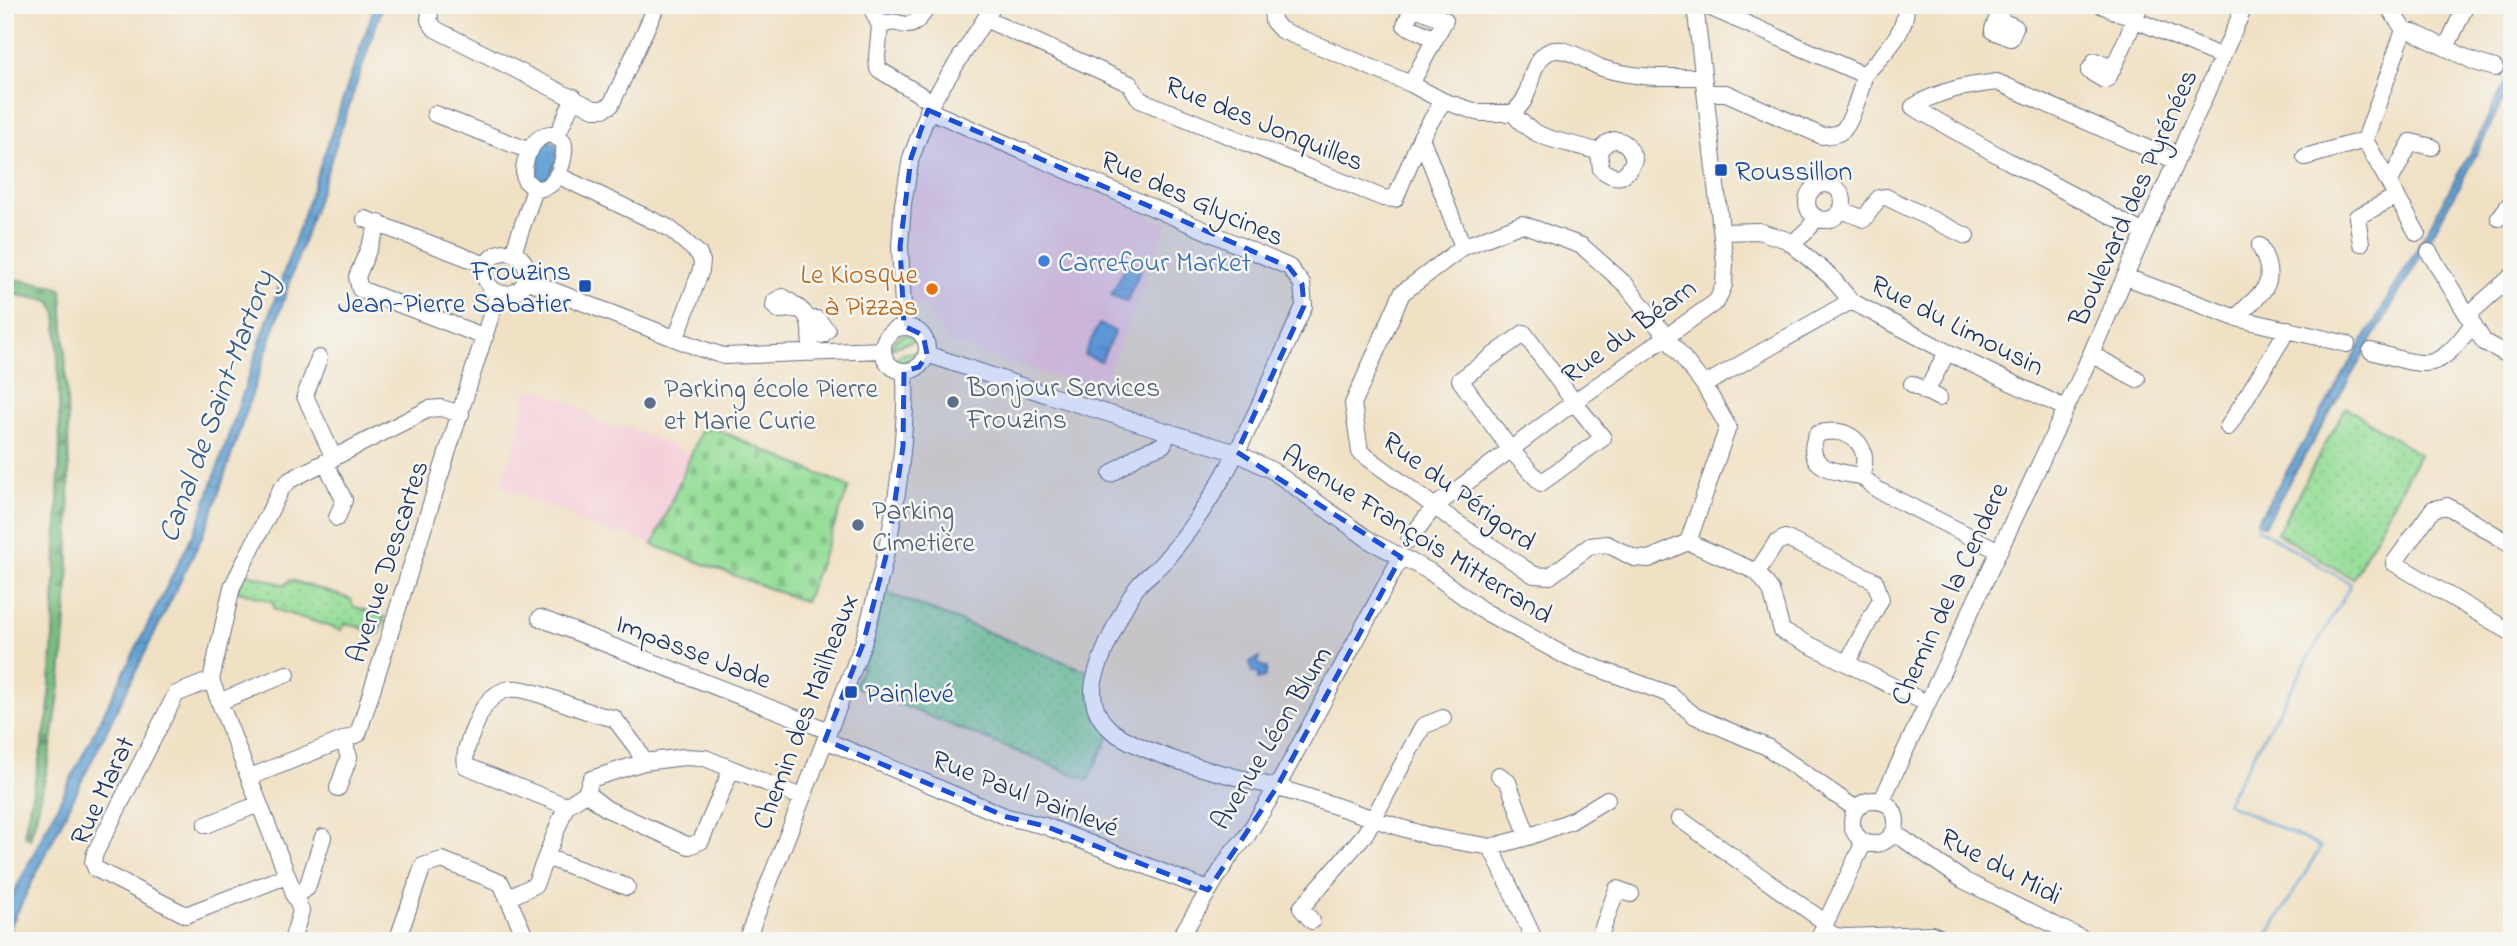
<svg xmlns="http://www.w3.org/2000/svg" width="2517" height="946" font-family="'Indie Flower',sans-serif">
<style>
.built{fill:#f5cfd9}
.grass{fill:url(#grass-dots);stroke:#59867b;stroke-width:2}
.forest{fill:url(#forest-firs);stroke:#4a766f;stroke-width:2}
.cemetery{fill:url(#cemetery-stones);stroke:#59867b;stroke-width:2}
.water{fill:url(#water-ripples);stroke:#3e6898;stroke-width:2}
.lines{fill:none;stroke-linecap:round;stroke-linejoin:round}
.stream{stroke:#60a1d3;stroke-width:2.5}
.minor-casing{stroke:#666d82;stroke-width:18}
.minor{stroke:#fff;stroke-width:16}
.marked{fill:#1d4ed8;fill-opacity:0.2;stroke:#1d4ed8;stroke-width:5;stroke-dasharray:14 9;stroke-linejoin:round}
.transit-dot{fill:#1a4fb4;stroke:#f6f6f2;stroke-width:2.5}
.shop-dot{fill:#3f7fe0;stroke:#f6f6f2;stroke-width:2.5}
.food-dot{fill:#e8710a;stroke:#f6f6f2;stroke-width:2.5}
.service-dot{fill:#5c6f8a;stroke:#f6f6f2;stroke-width:2.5}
.labels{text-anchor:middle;stroke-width:5;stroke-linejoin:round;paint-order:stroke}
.street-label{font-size:28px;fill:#1b2f5e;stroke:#f6f6f2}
.transit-label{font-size:28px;fill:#164399;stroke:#f6f6f2;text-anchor:start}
.shop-label{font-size:28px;fill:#366cbe;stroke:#f6f6f2;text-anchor:start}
.food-label{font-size:28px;fill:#c56008;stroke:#f6f6f2;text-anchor:end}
.service-label{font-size:28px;fill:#4e5e75;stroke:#f6f6f2;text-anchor:start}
.water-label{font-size:30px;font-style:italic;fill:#335787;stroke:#f6f6f2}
</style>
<defs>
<pattern id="grass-dots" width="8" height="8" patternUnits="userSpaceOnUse" patternTransform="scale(1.75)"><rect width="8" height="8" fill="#97de98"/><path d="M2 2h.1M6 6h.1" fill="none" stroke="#82bf85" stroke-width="1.8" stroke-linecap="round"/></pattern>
<pattern id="forest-firs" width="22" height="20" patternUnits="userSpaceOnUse" patternTransform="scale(1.75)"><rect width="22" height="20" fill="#79bd80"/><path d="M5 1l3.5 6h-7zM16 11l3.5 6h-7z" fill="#629a6c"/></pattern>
<pattern id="cemetery-stones" width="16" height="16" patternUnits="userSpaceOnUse" patternTransform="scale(1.75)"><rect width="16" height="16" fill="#97de98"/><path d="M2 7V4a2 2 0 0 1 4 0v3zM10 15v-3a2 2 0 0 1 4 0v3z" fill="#82bf85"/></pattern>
<pattern id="water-ripples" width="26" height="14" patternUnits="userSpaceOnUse" patternTransform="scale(1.75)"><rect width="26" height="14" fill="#60a1d3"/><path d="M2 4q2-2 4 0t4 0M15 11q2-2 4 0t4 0" fill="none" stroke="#4e84ae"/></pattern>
</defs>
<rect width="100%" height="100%" fill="#f6f6f2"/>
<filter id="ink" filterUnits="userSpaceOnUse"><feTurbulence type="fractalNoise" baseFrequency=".0143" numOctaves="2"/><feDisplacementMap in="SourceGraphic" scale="14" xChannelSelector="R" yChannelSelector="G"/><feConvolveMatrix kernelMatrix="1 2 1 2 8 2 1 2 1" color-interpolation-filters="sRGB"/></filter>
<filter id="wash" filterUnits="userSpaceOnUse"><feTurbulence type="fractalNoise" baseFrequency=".00686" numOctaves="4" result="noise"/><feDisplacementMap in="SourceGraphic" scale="28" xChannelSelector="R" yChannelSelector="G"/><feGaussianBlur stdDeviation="1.57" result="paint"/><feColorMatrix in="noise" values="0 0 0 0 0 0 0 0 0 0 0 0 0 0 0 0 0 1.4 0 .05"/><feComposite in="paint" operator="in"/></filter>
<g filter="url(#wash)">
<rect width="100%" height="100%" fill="#f0e1c4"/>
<path class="built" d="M945,123L1167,224L1101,391L949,343L922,305L909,306L906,252L913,178L928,132L934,124Z
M538,389L580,407L599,423L608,426L629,427L691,454L653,545L616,531L614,535L574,520V516L503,488L501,482L514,448L527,393Z"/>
<path class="grass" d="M902,335L911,336L916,340L891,348L895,339Z
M920,351C916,364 904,368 894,359L902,354Z
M2346,407L2419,454L2353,579L2277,533Z
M245,573L285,585L290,580L351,599L353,606L385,617L379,634L346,623L341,630L274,609L273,602L236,590Z
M885,592L1090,672L1110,734L1088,780L854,686L867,656Z"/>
<path class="forest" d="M5,278L56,286L62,290C71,474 81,661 30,839L24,834L48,716L53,638L60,446L57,314L50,301L5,293Z"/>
<path class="cemetery" d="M704,424L849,487L805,602L653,545Z"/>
<path class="water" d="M375,5H383L213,510L202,537L5,937V911L199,522Z
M2512,67V81L2479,149L2424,250L2264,526L2257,522L2414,254L2478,138Z
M547,140L556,143C560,156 549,192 531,178C531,165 536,149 547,140Z
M1128,261L1142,266L1127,302L1111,295Z
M1099,324L1115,331L1101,361L1084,355Z
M1259,657L1258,664L1267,668L1265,677L1258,680V674L1252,672L1250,662Z"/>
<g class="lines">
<path class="stream" d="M2261,521L2257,528L2351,584L2226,803L2321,847L2264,941"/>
</g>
</g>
<g filter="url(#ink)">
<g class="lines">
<g class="minor-casing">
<path id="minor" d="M431,5L429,20L435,29L594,109H603L611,105L657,5
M870,5L880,26L877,57L878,69L932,102
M1272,5L1273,21L1281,30L1411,84L1443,101L1421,137L1463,247
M1656,5H1659
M1704,5L1864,75
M2101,5L2222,57
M2387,5L2404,30L2413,32L2475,62L2495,68
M985,19L1130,84L1140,100L1383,198L1395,199L1421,137
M1997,19L2015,27L2011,38L1993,31V29L2003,5
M880,26C906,13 905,43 929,5
M2404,30L2365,140L2417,233
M2446,48L2466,5
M2113,68L2095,61L2089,71L2104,80L2108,78C2120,54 2131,30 2140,5
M1864,75C1882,55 1907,34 1906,5
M1411,84L1445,20L1413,7L1405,25L1435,39
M1706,93H1726L1822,136C1830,135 1839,135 1844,129C1852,120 1862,87 1864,75
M1443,101L1480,113H1513C1517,109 1521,105 1524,100C1531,87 1531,67 1543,56C1560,39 1585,62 1602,68C1636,79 1668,77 1703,77
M928,110L1289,267L1302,284L1304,306C1264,394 1229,487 1165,560C1157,570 1146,576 1138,586C1125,602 1092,672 1093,691C1093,709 1102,725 1118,735C1163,762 1227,774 1278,788C1329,802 1378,822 1429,836C1449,841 1471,843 1491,847L1535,941
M1513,113C1537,144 1567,140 1599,152L1601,169C1617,182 1626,178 1634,160C1629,139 1612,132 1599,152
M435,114L530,151
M551,134L563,141C567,152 560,176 551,184C546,188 541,189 535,189L525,180C521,163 532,135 551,134Z
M557,136L574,97
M2305,157L2365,140
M557,175L669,228L698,253L702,261L701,270L676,338
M2389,183L2411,142L2432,147
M1807 202a18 18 0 1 1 36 0a18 18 0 1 1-36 0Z
M1842,210L1864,219L1879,198L1886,197L1966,236
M2499,218L2512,201
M365,219L486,265
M379,223L357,277L360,289L485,337
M1522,224L1582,246L1626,285L1704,385L1728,427L1688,542L1649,559L1634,558L1607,544L1590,546L1550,576L1534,575L1457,523L1360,452L1353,404L1402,293L1463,247Z
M1722,232L1758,231L1787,240L1831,277L1851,301L1947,352L2065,408
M2144,233L2008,161L1913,107C1939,90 1966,86 1997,82L2176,161
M2361,243L2357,217L2397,196
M1792,244L1810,227L1816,217
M2429,252L2484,342L2512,357
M485 273a21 21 0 1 1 42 0a21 21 0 1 1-42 0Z
M513,253L535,189
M2126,277L2236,318L2347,344
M526,280L702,349L724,356L883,350
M800,309L779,310L774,306L775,301L783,297C815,318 809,317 811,353
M2468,315L2512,276
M2236,318C2263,289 2280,287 2260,246
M809,320L817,319L827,330L822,335L810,336
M904,326L900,246L903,204L911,158L932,102L994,5
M883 349a22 22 0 1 1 44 0a22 22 0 1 1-44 0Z
M1524,333L1574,402L1603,438L1541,483L1510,449L1460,380Z
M2371,351C2426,366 2435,376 2472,325
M927,354L1045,394L1237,453L1273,471L1372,542L1429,571L1482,610L1569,658L1669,694L1695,716L1767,747L1856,809
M2091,354L2137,379
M319,358L305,396L334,458
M1912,384L1939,398
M1704,385L1851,301
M1926,392L1947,352
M2228,427L2288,329
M325,462L344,500L337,518
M1111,474L1141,453L1163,445L1169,432
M1861,476C1835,472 1802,468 1817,434C1847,424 1874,445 1861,476L1878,490L1997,550
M1409,540L1434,507L1574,402L1717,301L1724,285L1725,263L1695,5
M1688,542L1757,572L1771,590L1782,631L1926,703
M2512,545L2447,506L2433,509L2394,563L2512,633
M1757,572L1776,543L1785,538L1875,581L1881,599L1847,663
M540,618L829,731
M211,680L176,694L95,853L93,862L96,869L186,915L286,876
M219,702L287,674
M825,740L1007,817L1045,826L1208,890
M1499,775L1508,782L1528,837
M250,777L358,734L498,293
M338,788L349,757L343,740
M586,793L607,809L689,846L701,841L731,770
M1852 822a22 22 0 1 1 44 0a22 22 0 1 1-44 0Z
M1881,802L2083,372L2245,5
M566,806L466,766C463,750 471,736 477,721C483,706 493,692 510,689C532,686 585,715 614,718L636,747L644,762L684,757L705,758L801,797
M1680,819L1826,923
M206,825L259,804
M1892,835L1902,838L1963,880L2087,941
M1491,847L1528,837L1571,821L1607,799
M546,857L627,887
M294,896L307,888L323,837
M508,898L535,885L566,806L586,793L591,779L644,762
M1312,921L1301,908L1365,834L1423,726L1443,718
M1823,930L1836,936L1846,937L1932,934L1948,941
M292,941L301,911L211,680L232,587L281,489L290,480L429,409L441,408L461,414
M397,941L423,866L442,860L501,883L527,941
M746,941L863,644C883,572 900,500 904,425C905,407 907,389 904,371
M1178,941L1233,851L1245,839L1277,787L1401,557
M1598,941L1617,889L1631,894
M1817,941L1864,842"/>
</g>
<use href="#minor" class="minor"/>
</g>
</g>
<path class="marked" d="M928,110L1289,267L1302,284L1304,306L1237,452L1401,557L1277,787L1208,890L1045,826L1007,817L825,740L863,644L888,548L903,446L904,371L919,367L927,354L923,335L904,326L900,246L911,158Z"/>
<g class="transit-dot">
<rect x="1714" y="163" width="14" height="14" rx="3.5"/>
<rect x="578" y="279" width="14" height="14" rx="3.5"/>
<rect x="844" y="685" width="14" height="14" rx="3.5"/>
</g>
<circle class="shop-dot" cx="1044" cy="261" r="7"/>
<circle class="food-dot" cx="932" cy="289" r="7"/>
<g class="service-dot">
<circle cx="953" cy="402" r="7"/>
<circle cx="650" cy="403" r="7"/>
<circle cx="858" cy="525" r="7"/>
</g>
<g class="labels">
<g class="street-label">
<text transform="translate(1265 122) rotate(22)" y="10">Rue des Jonquilles</text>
<text transform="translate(1193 197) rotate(24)" y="10">Rue des Glycines</text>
<text transform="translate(2132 197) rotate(-66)" y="10">Boulevard des Pyrénées</text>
<text transform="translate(1958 324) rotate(27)" y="10">Rue du Limousin</text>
<text transform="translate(1628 330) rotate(-36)" y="10">Rue du Béarn</text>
<text transform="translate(1460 490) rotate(36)" y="10">Rue du Périgord</text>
<text transform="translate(1418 533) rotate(32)" y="10">Avenue François Mitterrand</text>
<text transform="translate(386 561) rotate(-72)" y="10">Avenue Descartes</text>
<text transform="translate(1948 593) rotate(-65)" y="10">Chemin de la Cendere</text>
<text transform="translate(694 650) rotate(21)" y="10">Impasse Jade</text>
<text transform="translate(804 711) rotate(-69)" y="10">Chemin des Mailheaux</text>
<text transform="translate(1270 737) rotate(-59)" y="10">Avenue Léon Blum</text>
<text transform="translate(101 790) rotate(-65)" y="10">Rue Marat</text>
<text transform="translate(1026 792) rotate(21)" y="10">Rue Paul Painlevé</text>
<text transform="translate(2002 865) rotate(28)" y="10">Rue du Midi</text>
</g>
<g class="transit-label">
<text x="1735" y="180">Roussillon</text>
<text x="571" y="280" text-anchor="end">Frouzins<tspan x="571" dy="32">Jean-Pierre Sabatier</tspan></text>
<text x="865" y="702">Painlevé</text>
</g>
<g class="shop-label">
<text x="1058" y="271">Carrefour Market</text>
</g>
<g class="food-label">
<text x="918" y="283">Le Kiosque<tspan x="918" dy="32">à Pizzas</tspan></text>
</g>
<g class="service-label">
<text x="967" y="396">Bonjour Services<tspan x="967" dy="32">Frouzins</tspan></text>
<text x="664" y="397">Parking école Pierre<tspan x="664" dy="32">et Marie Curie</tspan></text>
<text x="872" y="519">Parking<tspan x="872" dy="32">Cimetière</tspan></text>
</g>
<g class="water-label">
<text transform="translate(215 406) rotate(-70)" y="10">Canal de Saint-Martory</text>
</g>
</g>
<rect width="2517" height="946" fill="none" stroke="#f6f6f2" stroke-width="28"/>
</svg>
